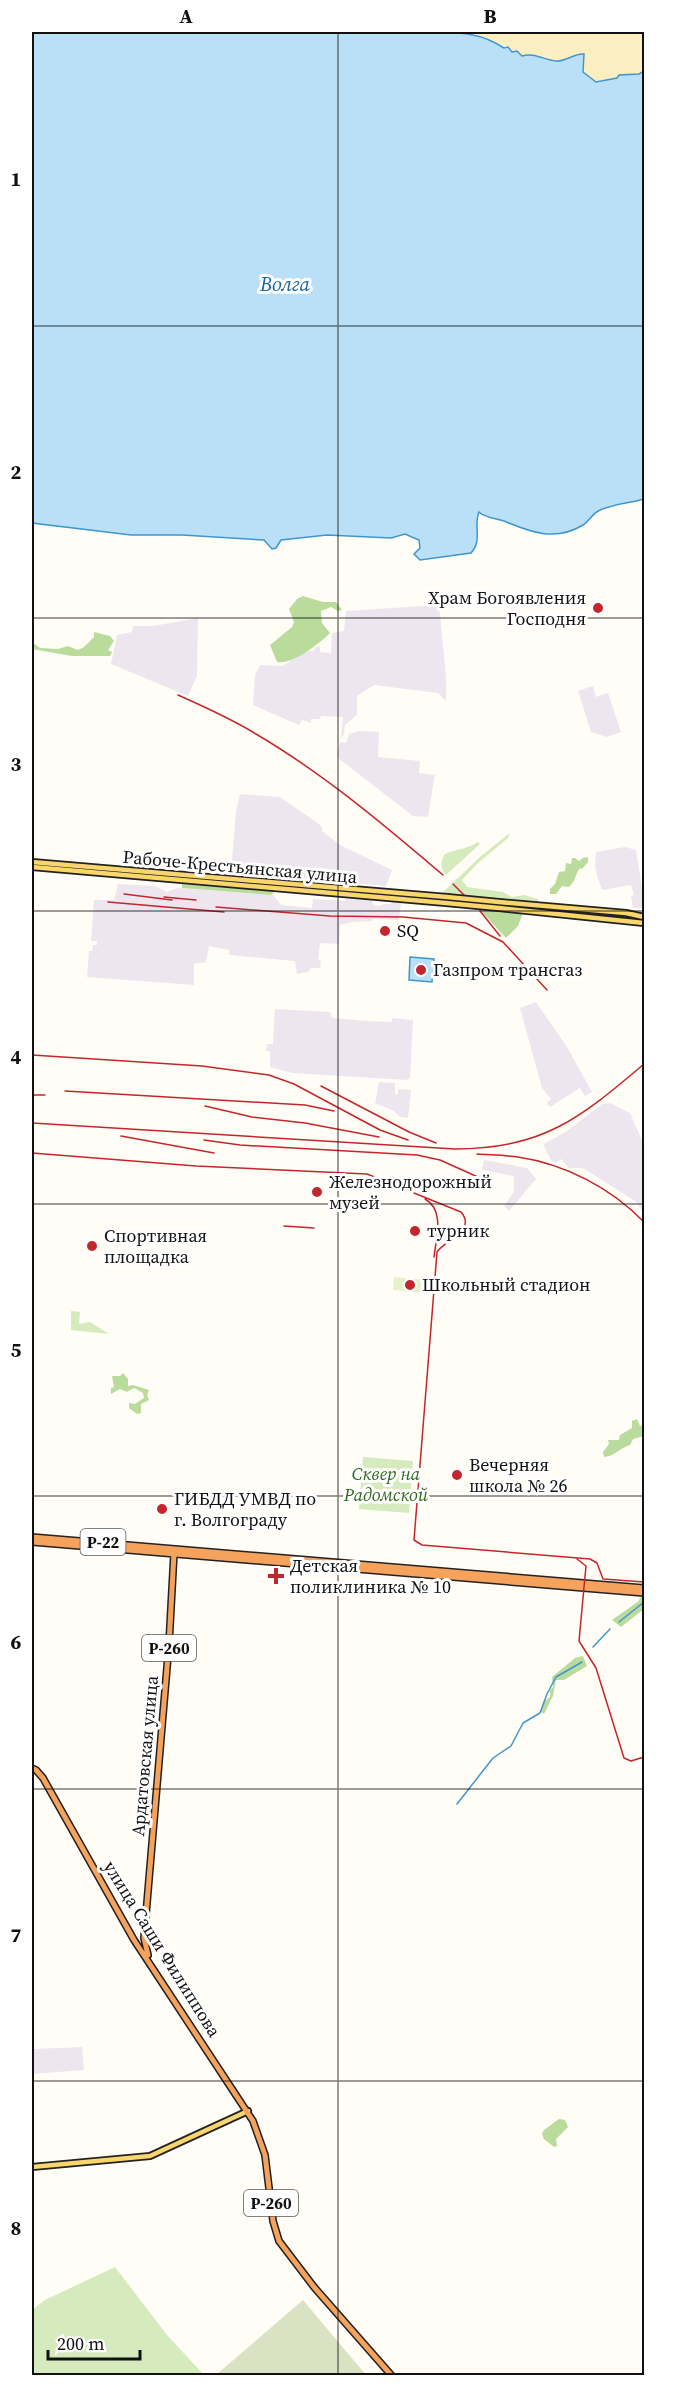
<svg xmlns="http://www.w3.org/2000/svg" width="676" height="2407" font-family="'Source Serif 4',serif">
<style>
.industrial{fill:#eee6ef}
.green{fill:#d5ebbd}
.forest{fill:#b9dc9c}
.sand{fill:#fbeec1}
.cemetery{fill:#d9e3c4}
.pitch{fill:#e6f2cf}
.water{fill:#b9e0f7;stroke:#3f96cf;stroke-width:1.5}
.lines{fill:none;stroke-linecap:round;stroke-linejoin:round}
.stream{stroke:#3f96cf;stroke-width:1.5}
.major-casing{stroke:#222;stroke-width:8}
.highway-casing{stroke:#222;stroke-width:8}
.major{stroke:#f9d66b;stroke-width:4.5}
.highway{stroke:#f5a25d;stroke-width:5}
.tram{stroke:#c4262e;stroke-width:1.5}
.rail{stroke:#c4262e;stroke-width:1.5}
.major-bridge-casing{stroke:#222;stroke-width:8;stroke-linecap:butt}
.major-bridge{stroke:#f9d66b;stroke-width:4.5}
.grid{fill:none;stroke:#111;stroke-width:1.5;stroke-opacity:0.55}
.poi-dot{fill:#c4262e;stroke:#fff;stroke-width:2}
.labels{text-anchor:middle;stroke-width:6;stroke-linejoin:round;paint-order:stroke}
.shield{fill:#fff;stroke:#585858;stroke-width:1.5}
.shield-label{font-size:16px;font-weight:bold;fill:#111}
.poi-label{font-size:18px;fill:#111;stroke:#fff;text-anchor:start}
.street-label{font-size:18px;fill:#111;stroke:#fff}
.park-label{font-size:18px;font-style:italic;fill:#2f6b1f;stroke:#fff}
.water-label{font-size:20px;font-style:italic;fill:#1768a6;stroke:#fff}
.neatline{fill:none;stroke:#111;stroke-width:2}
.grid-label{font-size:20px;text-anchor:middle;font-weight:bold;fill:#111}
</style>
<rect width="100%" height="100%" fill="#fffdf5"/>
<path class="industrial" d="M439,605L446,676V701L438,693L374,685L357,696V715L345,725L344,734L341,738L343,717L321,716L320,719H311V723L302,720L299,725L253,705L255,675L260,665L283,666L304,651H314L315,647L320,646V652L331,653L332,633L344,631L346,611Z
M198,618L197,676L188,696L111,664L117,635L132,632L133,626H153Z
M593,686L596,697L608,693L621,732L607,737L591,732L578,691Z
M359,731L379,732L378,757L420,761L419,773L433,775L435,773L428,817L413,816L338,758L337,754L340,742L346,743L349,734Z
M240,794L280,797L319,824L322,827V831L340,845L392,870L386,886L231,873L236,811Z
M625,847L636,850L642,888L644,892V908H633L631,896L634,895L631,885L602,890L597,876L595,865L596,852Z
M118,884L155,886L167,892L177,888L273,895L281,905L312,908L313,899L345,901L346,899L371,900L374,905L382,906L383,904H391L392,902L401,903L399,920L373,919L372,921L352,922L340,925L339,944L320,943L318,960L321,961L320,968H311L308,972L297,974L295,961L229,955V950L209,946L206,962L194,964V985L87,977L89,951H92L93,945H97V941H91L94,900H114Z
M536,1002L567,1047L592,1092L585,1096L580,1088L550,1107L547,1103L551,1099L542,1088L520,1008Z
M275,1009L330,1012L333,1018L366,1021L392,1022V1018L413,1020L410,1078L407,1080L292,1073L270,1067V1051H266L267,1044H273Z
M379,1082L395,1083V1095L398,1094V1089L411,1090L408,1118L400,1117L394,1111L375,1103Z
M610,1103L630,1113L644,1145V1213L635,1201L583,1168H569L561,1159L556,1163L551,1160L545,1149L544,1144L567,1131L602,1104Z
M484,1160L527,1168L536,1179L509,1211L504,1206L514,1192V1176L482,1170Z
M82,2047L84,2070L32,2074V2049Z"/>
<path class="green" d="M510,833L508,838L477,864L462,880L467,887L503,892L512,897L524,895L538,899V904L441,894L481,856Z
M478,842L480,844L446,875C440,869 440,861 445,854C457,849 467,849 478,842Z
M71,1311L80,1312L79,1324L90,1322L109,1334L71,1330Z
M363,1457L413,1461L409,1513L359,1509Z
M115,2267L167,2335L204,2375H32V2310L45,2300Z"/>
<path class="forest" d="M303,596L323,602H336L342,610L338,611L331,607L321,611L322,623L330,633C319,644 292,665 277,662L270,645L292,627L294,622L289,609L297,599Z
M94,632L110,636L114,641L108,650L112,652L110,656H72L32,649V642L40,648L58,649L68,646L78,650L84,647L94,637Z
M588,857V862L582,869L580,868C575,874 576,881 569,887L562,886L556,894H550V889L555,884L559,872L565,871L566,863L571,864L572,858H575L579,861L583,858Z
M182,884L271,891L274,892L271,895L182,888Z
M479,909L523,913L518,926L506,938Z
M123,1373L128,1379V1386L133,1385L149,1390L147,1395L149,1400L141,1404V1413L137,1414L129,1408V1403L135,1404L144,1398L143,1393L134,1388L127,1392L120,1389L111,1394V1388L114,1387L112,1376H120Z
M637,1419L640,1426L644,1425V1436L633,1439L630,1445C620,1448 615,1456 604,1457L603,1452L609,1444L608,1440H619L620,1435L632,1428V1421Z
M640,1597L644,1598V1609L621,1627L612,1620L639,1601Z
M583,1656L587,1666L564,1680H556L553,1696L544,1714L541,1712L543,1702L550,1697V1690L553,1687L552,1677L575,1658Z
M559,2119L565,2120L568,2127L556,2139L557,2146L554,2147L544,2139L542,2134L544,2130Z"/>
<path class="sand" d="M427,32H644V71L639,74L619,75L617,78L596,82L583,72L584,54C574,53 566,62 556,61C544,60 534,52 522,56L519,52L513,53L510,48L475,34Z"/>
<path class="cemetery" d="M303,2300L366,2375H216Z"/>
<path class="pitch" d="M394,1277L426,1280L425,1293L393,1290Z"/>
<path class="water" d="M32,32H427C457,33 478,31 504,48L508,47L512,52L517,51L522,56C534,52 544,60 556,61C566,62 574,53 584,54L583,72L596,82L617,78L619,75L639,74L644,71V499C630,503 613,504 600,510C593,513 589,521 583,525C555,542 530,532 504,521C495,518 485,518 479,512C473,526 483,540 471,553L420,560L414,554L420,548L419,540L405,534L391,538L327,535L281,540L276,548L272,549L264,540L182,535H131L32,523Z
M410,957L434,959L432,982L409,980Z"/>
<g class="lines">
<path class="stream" d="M619,1622L644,1602
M593,1647L610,1629
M457,1804L493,1758L511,1746L523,1723L540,1713L547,1694L556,1677L582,1662"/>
<g class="major-casing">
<path id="major" d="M32,862L447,897
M32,867L446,903
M499,902L626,913L644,917
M499,908L644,923
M32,2167L150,2156L248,2111"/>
</g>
<g class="highway-casing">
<path id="highway" d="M32,1537L644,1588
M32,1542L644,1593
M32,1768L36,1770L43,1778L134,1940L253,2121L265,2155L273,2221L279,2241L314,2287L392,2376
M148,1955L144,1938L169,1644L174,1553"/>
</g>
<use href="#major" class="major"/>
<use href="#highway" class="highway"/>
<path class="tram" d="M32,1153L196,1166L367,1174L461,1212C477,1231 445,1240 437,1252L414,1540L422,1545L590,1559L597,1563L603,1579L644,1582
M425,1199C445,1210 436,1238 434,1257
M577,1559L586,1566L579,1641L596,1668L624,1758L631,1761L644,1757"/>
<path class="rail" d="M178,695C205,707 232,719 256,734C324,774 383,824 443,875
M453,884L464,895
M124,894L172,900
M164,897L196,900
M108,902L224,912
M216,907L330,916L403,917L466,923L503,942L547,990
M480,911L500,936
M32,1055L202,1066L269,1075L294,1084L380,1130L408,1140
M321,1086L409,1132L436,1143
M65,1091L305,1105L334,1111
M32,1095H45
M205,1106L252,1117L305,1123L379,1137
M32,1123L455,1149C544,1148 579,1119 644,1064
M121,1136L214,1153
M204,1140L240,1145L417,1155L440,1160L489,1182
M477,1154C490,1155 505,1155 518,1157C565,1164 611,1188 644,1222
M284,1226L314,1228"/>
<g class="major-bridge-casing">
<path id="major-bridge" d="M447,897L499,902
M446,903L499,908"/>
</g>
<use href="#major-bridge" class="major-bridge"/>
</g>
<path class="grid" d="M338,32V2376M32,326H644M32,618H644M32,911H644M32,1204H644M32,1496H644M32,1789H644M32,2081H644"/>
<g class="poi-dot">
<circle cx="598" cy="608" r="6"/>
<circle cx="385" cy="931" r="6"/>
<circle cx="421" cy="970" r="6"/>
<circle cx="317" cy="1192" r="6"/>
<circle cx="415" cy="1231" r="6"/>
<circle cx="92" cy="1246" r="6"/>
<circle cx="410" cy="1285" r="6"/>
<circle cx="457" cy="1475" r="6"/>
<circle cx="162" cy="1509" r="6"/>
<path d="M273 1567h6v6h6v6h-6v6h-6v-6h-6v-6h6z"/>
</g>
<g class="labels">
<g class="shield">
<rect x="80.5" y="1529" width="45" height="26" rx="4.5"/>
<rect x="142" y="1635" width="54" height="26" rx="4.5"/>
<rect x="244" y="2190" width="54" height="26" rx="4.5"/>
</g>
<g class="shield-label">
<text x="103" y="1548">Р-22</text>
<text x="169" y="1654">Р-260</text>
<text x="271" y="2209">Р-260</text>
</g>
<g class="poi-label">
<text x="586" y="604" text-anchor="end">Храм Богоявления<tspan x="586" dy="21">Господня</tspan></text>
<text x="397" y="937">SQ</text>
<text x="433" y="976">Газпром трансгаз</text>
<text x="329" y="1188">Железнодорожный<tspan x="329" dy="21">музей</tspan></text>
<text x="427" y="1237">турник</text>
<text x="104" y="1242">Спортивная<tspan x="104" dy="21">площадка</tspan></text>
<text x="422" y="1291">Школьный стадион</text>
<text x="469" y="1471">Вечерняя<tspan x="469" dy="21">школа № 26</tspan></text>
<text x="174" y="1505">ГИБДД УМВД по<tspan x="174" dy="21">г. Волгограду</tspan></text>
<text x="290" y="1572">Детская<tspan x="290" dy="21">поликлиника № 10</tspan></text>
</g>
<g class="street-label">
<text transform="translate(240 867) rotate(5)" y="6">Рабоче-Крестьянская улица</text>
<text transform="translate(145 1756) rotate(-85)" y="6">Ардатовская улица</text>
<text transform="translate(162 1949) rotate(58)" y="6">улица Саши Филиппова</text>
</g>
<g class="park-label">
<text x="386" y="1480">Сквер на<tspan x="386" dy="21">Радомской</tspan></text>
</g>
<g class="water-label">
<text x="285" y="291">Волга</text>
</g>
</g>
<rect width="676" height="2407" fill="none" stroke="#ffffff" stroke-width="66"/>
<path d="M48 2350v9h92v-9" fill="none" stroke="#111111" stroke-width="3"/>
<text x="57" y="2350" font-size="18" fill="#111111" stroke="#ffffff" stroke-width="4.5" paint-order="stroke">200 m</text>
<rect x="33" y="33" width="610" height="2341" class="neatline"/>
<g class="grid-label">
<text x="186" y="23">A</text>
<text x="490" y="23">B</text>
<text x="16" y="186">1</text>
<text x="16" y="479">2</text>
<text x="16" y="771">3</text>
<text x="16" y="1064">4</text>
<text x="16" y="1357">5</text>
<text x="16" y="1649">6</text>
<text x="16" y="1942">7</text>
<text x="16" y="2235">8</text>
</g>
</svg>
